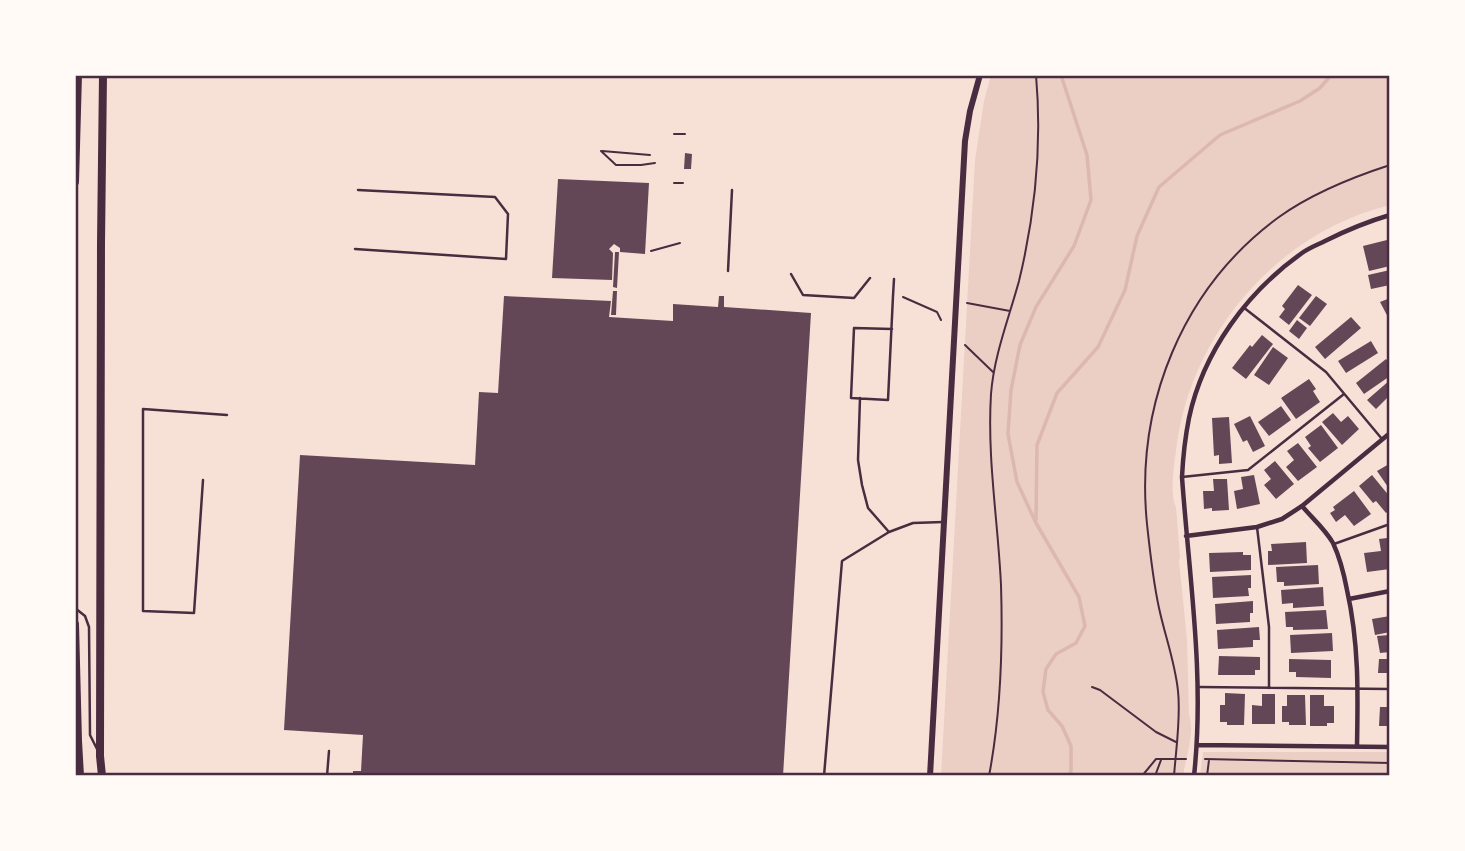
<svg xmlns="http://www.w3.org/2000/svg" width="1465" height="851" font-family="'Source Sans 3',sans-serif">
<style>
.green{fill:#ebcfc5}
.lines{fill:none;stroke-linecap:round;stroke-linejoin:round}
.stream{stroke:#dcb8b0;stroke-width:3.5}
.building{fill:#644757}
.path{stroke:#4a2c40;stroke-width:2}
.service{stroke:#4a2c40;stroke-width:2.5}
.minor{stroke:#4a2c40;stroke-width:4.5}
.tertiary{stroke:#4a2c40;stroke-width:6}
.primary{stroke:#4a2c40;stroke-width:8}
.neatline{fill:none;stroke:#4a2c40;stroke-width:2.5}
</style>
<rect width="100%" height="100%" fill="#f7e1d7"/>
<path class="green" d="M991,75H1390V205C1279,232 1193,331 1177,443C1175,460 1169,493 1176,507L1180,557L1179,561L1187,639L1189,714C1195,734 1186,756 1183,776H941L975,160L984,101Z
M1203,752H1390V776H1200Z"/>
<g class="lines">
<path class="stream" d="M1061,75L1087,155L1091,200L1074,246L1036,307L1020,345L1011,390L1008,434L1017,482L1036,523L1079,597L1085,626L1076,643L1056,654L1046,669L1043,692L1048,710L1062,726L1071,746V771L1069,776
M1036,520L1037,445L1057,393L1098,347L1125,290L1137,236L1159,187L1220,135L1300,101L1320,88L1331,75"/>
</g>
<path class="building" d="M685,153L692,154L691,169H684Z
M558,179L649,183L645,254L620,252V248L614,244L609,249L613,253L612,280L552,278Z
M1387,240L1390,254V266L1369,271L1363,246Z
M615,252H619L617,288L613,287Z
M1390,270V285L1371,289L1368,275Z
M1298,285L1312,295L1289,325L1279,317L1285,309L1282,306Z
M613,291H617L616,315H611Z
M504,296L611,301L609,317L673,321V304L718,307L719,296H724V307L811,313L783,776H353V771H361L363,735L284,730L300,455L475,465L479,392L498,393Z
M1316,296L1327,304L1310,326L1299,318Z
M1390,298V321L1380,302Z
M1351,317L1361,328L1325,359L1315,347Z
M1297,320L1307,328L1299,339L1289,331Z
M1262,335L1273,344L1246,379L1232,368L1250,345L1252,347Z
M1371,341L1378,353L1346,373L1338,361Z
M1273,347L1288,358L1269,385L1254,375Z
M1386,359L1390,364V376L1364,394L1356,383Z
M1309,379L1316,389L1313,391L1320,402L1296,419L1281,398Z
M1390,380V401L1387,398L1376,409L1367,400Z
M1281,406L1291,420L1269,436L1258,422Z
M1333,413L1341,422L1348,416L1359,429L1342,445L1322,422Z
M1250,416L1265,446L1253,452L1247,440L1243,442L1234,424Z
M1229,417L1232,463L1219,464V455L1214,456L1212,418Z
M1321,425L1338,448L1320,462L1308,448L1311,446L1305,437Z
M1298,443L1317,467L1298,481L1286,467L1294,460L1287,451Z
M1275,461L1294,484L1276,499L1264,485L1271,479L1264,470Z
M1389,464L1390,465V490L1377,471Z
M1254,475L1260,504L1237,509L1234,491L1243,489L1241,477Z
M1372,475L1390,497V510L1386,513L1376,501L1373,503L1359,486Z
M1213,479H1227L1229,510L1212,511V508L1204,509L1203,491H1214Z
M1354,491L1371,514L1354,526L1345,515L1336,522L1330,513L1335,510L1333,507Z
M1387,538L1390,569L1367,572L1364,553L1381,551L1379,539Z
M1306,542L1307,563L1268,565V551H1272L1271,544Z
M1243,552V555H1251V570L1210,572L1209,553Z
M1318,565L1319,584L1284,586V582H1277L1276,567Z
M1251,575V588H1248L1249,596L1213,598L1212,577Z
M1323,587L1324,606L1293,608V603L1282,604L1281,590Z
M1253,601V613H1250V622L1216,624L1215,604Z
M1326,610L1328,629L1293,630V627H1286L1285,612Z
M1390,616V632L1375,635L1372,619Z
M1259,627L1260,640H1253V647L1218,649L1217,630Z
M1332,633L1333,651L1291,653L1290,635Z
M1390,635V652L1380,653L1377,636Z
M1219,656L1260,657V670H1255V675H1218Z
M1289,659L1331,660V678L1296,677V672H1289Z
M1379,659H1390V673H1378Z
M1225,693L1245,694L1244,725H1227V722H1220V705H1225Z
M1262,694H1275V724H1252V705L1262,706Z
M1287,695H1305L1306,725H1289V722H1282V706H1287Z
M1310,695H1324V706H1334V723H1327V726H1310Z
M1380,707H1390V726H1379Z"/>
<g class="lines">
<path class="path" d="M674,134H685
M601,151L616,165H641L655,163
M602,151L650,155
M674,183H683
M651,251L680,243
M903,297L937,312L941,320
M967,303L1010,311
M965,345L993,372
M1092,687L1100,690L1156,732L1176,742
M1205,759L1390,763
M989,776C1001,713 1003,649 1001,585C998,521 987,458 991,394C994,355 1009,318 1019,281C1035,215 1042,143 1036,75
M1142,776L1156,759H1186
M1155,776L1161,760
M1174,776C1176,749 1181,717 1178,691C1175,662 1165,636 1159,608C1153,581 1150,552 1147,524C1135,405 1182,288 1279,217C1311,194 1353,177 1390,165
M1207,776L1209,760
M1388,776L1390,775"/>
<path class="service" d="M355,249L506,259L508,214L495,197L358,190
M728,271L732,190
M791,274L803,295L854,298L870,278
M1243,307L1326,372L1382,439
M892,329L854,328L851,398L888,400L893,296L894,279
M860,398L858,460L862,485L868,508L889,532
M1182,477L1248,470L1344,394
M203,480L194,613L143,611V409L227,415
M1257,527L1269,627V688
M1334,544L1390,524
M75,608L85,616L89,627L90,735L97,749
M1198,687L1390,689
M327,776L329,751
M824,776L842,561L889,532L913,523L943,522"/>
<path class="minor" d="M1302,506C1312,518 1325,529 1333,543C1340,558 1344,574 1347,590C1359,643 1358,693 1357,746
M1186,536L1257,527L1282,519L1302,506L1390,433
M1349,599L1390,591
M1197,745L1390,747
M1194,776C1205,676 1189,576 1182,477C1183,457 1185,438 1189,418C1203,352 1247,292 1302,253C1309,248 1317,245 1325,241C1347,230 1366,222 1390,215"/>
<path class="tertiary" d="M930,776L965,141L970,111L980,75"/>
<path class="primary" d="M75,182L78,75
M75,624L78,741L80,776
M102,776L100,756L101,243L103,75"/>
</g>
<rect width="1465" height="851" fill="none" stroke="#fffaf5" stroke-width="154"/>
<rect x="77" y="77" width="1311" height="697" class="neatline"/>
</svg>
